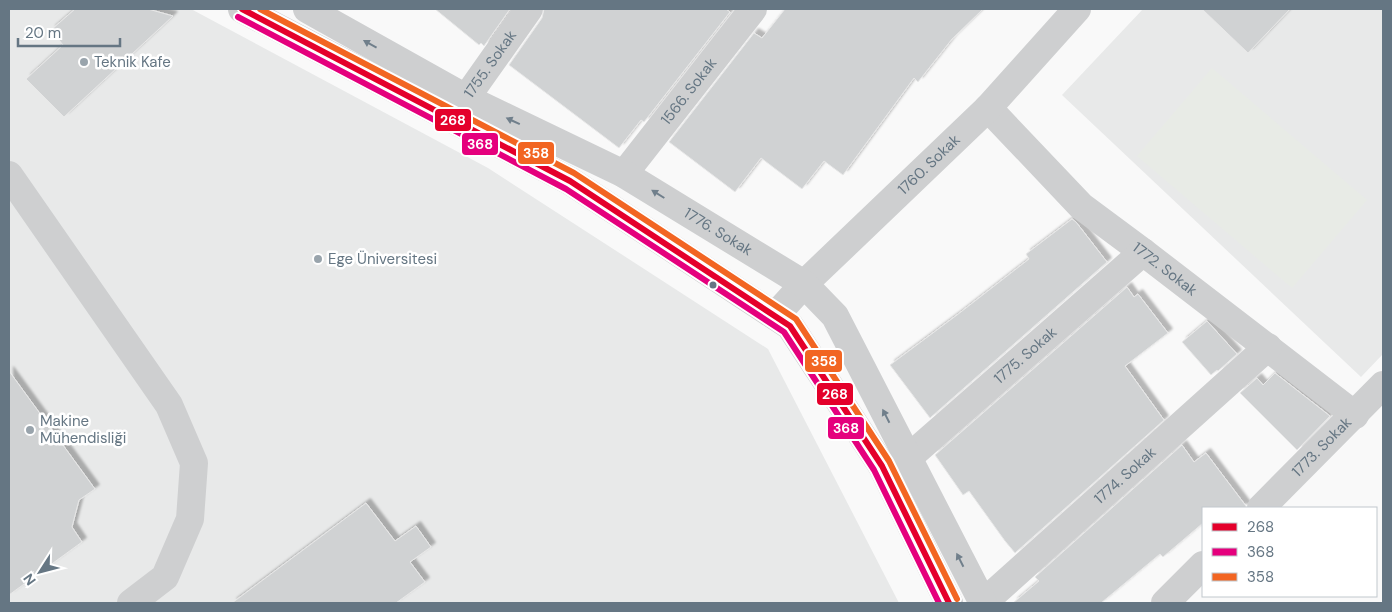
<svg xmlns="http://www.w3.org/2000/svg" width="1392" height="612" font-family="'DM Sans',sans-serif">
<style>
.built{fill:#e8e9e9}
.green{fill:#e8ebe6}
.building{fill:#d0d2d3;stroke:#e8e8e8;filter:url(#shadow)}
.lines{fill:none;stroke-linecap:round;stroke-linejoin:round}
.minor{stroke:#cecfd0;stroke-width:28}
.tertiary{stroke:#cecfd0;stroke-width:28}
.bus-1-casing{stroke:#fff;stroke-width:10}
.bus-2-casing{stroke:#fff;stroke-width:10}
.bus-3-casing{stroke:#fff;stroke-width:10}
.bus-1{stroke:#e4002b;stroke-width:6}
.bus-2{stroke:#e5007d;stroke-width:6}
.bus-3{stroke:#f26522;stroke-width:6}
.oneway{fill:#707f8b}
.poi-dot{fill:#99a4ac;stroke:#fff;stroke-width:2}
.bus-dot{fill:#657683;stroke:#fff;stroke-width:2}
.labels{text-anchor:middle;stroke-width:5;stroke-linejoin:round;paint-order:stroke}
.poi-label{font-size:15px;fill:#657683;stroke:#fff;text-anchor:start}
.street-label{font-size:15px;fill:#657683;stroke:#fff}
.line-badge{stroke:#fff;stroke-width:2}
.badge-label{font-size:14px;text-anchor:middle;font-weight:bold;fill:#fff}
</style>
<defs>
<filter id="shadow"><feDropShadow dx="4.5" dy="-4.5" stdDeviation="1" flood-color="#0004"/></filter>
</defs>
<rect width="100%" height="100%" fill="#f9f9f9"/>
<path class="built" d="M9,9H191L488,168L768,349L899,603H9Z
M1143,9H1383V354L1361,377L1062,95Z"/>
<path class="green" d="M1212,68L1367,200L1292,288L1137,156Z"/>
<path class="building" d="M75,9H148L173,16L64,117L26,79L63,45L51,30Z
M435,9H510L484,46L481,43L479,45Z
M544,9H726L730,12L644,122L641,120L619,148L509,65L542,18Z
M785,9H983L952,39L918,82L914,78L843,175L824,161L802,189L761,158L735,192L669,142L754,33L762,38Z
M1202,9H1290L1248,53Z
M1072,219L1076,222L1107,262L930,418L890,365L957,315L1029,259L1026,254Z
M1127,287L1134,297L1138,294L1168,333L1125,366L1164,420L1015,553L1005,541L969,491L963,495L935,455Z
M1207,321L1237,354L1218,371L1217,370L1211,375L1182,342Z
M9,371L95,489L79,500L72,527L82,542L9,595Z
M1275,373L1330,416L1297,450L1240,393L1257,378L1263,385Z
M1182,445L1194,462L1206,453L1246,506V508H1203V523L1163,557L1160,554L1101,603H1013L1039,581L1035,577Z
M366,503L395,541L416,526L431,547L410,562L425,582L396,603H232Z"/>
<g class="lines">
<g class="minor">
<path id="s1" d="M988,108L1081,206L1143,252L1355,415"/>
<path id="s2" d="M454,118L466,98L529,9"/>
<path id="s3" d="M624,174L753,9"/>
<path d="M9,175L169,405L194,463L190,519L165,577L131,603"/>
<path id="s4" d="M775,316L804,284L988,108L1077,9"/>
<path id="s5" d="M908,458L1143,252"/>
<path id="s6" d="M1261,508L1383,385"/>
<path id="s7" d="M983,603L1268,347"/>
<path d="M1165,603L1203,565"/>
</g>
<g class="tertiary">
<path d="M242,9L570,181L790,326L882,466L949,603"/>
<path id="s8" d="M307,9L466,98L624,174L804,284L835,316L983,603"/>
</g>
<g class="bus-1-casing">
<path id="bus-1" d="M242,9L570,181L790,326L882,466L949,603"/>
</g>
<g class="bus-2-casing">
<path id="bus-2" d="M238,17L566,189L784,332L874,470L939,603"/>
</g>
<g class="bus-3-casing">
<path id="bus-3" d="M260,9L574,173L796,319L889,461L957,599"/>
</g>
<use href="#bus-1" class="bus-1"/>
<use href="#bus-2" class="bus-2"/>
<use href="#bus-3" class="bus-3"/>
</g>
<defs><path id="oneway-solid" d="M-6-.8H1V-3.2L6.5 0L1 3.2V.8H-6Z" transform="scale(1.25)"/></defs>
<g class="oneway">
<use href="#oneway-solid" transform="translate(370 44) rotate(-151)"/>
<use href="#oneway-solid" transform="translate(513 121) rotate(-155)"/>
<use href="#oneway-solid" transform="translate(658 194) rotate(-148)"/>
<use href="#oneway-solid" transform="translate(886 416) rotate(-117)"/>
<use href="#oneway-solid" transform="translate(960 560) rotate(-117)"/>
</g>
<g class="poi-dot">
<circle cx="84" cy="62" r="5"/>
<circle cx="318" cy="259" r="5"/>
<circle cx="30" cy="430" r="5"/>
</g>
<circle class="bus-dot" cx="713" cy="285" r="4.5"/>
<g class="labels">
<g class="poi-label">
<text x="94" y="67">Teknik Kafe</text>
<text x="328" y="264">Ege Üniversitesi</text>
<text x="40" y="426">Makine<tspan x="40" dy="17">Mühendisliği</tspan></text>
</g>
<g class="street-label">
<text dy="5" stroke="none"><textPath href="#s2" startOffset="65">1755. Sokak</textPath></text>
<text dy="5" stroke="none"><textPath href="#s3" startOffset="105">1566. Sokak</textPath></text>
<text dy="5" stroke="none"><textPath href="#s4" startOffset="216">1760. Sokak</textPath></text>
<text dy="5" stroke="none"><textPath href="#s8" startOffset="468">1776. Sokak</textPath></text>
<text dy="5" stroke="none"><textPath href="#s1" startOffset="240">1772. Sokak</textPath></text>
<text dy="5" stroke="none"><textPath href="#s5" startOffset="156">1775. Sokak</textPath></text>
<text dy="5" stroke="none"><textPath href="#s6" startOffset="86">1773. Sokak</textPath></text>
<text dy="5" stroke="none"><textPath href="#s7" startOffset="191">1774. Sokak</textPath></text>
</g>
</g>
<g class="line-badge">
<rect x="434" y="108" width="38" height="24" rx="5" fill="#e4002b"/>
<rect x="461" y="132" width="38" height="24" rx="5" fill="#e5007d"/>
<rect x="517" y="141" width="38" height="24" rx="5" fill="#f26522"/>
<rect x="804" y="349" width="39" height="24" rx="5" fill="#f26522"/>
<rect x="816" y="382" width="38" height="24" rx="5" fill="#e4002b"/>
<rect x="827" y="416" width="38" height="24" rx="5" fill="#e5007d"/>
</g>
<g class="badge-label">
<text x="453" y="125">268</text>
<text x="480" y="149">368</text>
<text x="536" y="158">358</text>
<text x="824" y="366">358</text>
<text x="835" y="399">268</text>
<text x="846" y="433">368</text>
</g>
<rect width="1392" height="612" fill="none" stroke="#657683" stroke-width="20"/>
<rect x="1202" y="507" width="175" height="90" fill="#ffffff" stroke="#c1c8cd"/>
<rect x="1212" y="523" width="25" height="8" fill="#e4002b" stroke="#c1c8cd"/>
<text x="1247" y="532" font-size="15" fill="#657683">268</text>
<rect x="1212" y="548" width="25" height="8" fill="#e5007d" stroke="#c1c8cd"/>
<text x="1247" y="557" font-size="15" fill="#657683">368</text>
<rect x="1212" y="573" width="25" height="8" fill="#f26522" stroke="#c1c8cd"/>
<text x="1247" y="582" font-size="15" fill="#657683">358</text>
<g transform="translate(40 572) rotate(234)" stroke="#ffffff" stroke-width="4" paint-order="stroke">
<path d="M0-4L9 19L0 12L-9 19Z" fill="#657683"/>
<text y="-8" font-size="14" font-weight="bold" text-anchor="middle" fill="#657683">N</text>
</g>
<path d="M18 38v8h102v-8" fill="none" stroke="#657683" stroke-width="2.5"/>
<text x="25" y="38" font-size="15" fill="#657683" stroke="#ffffff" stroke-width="4" paint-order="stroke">20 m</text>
</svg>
